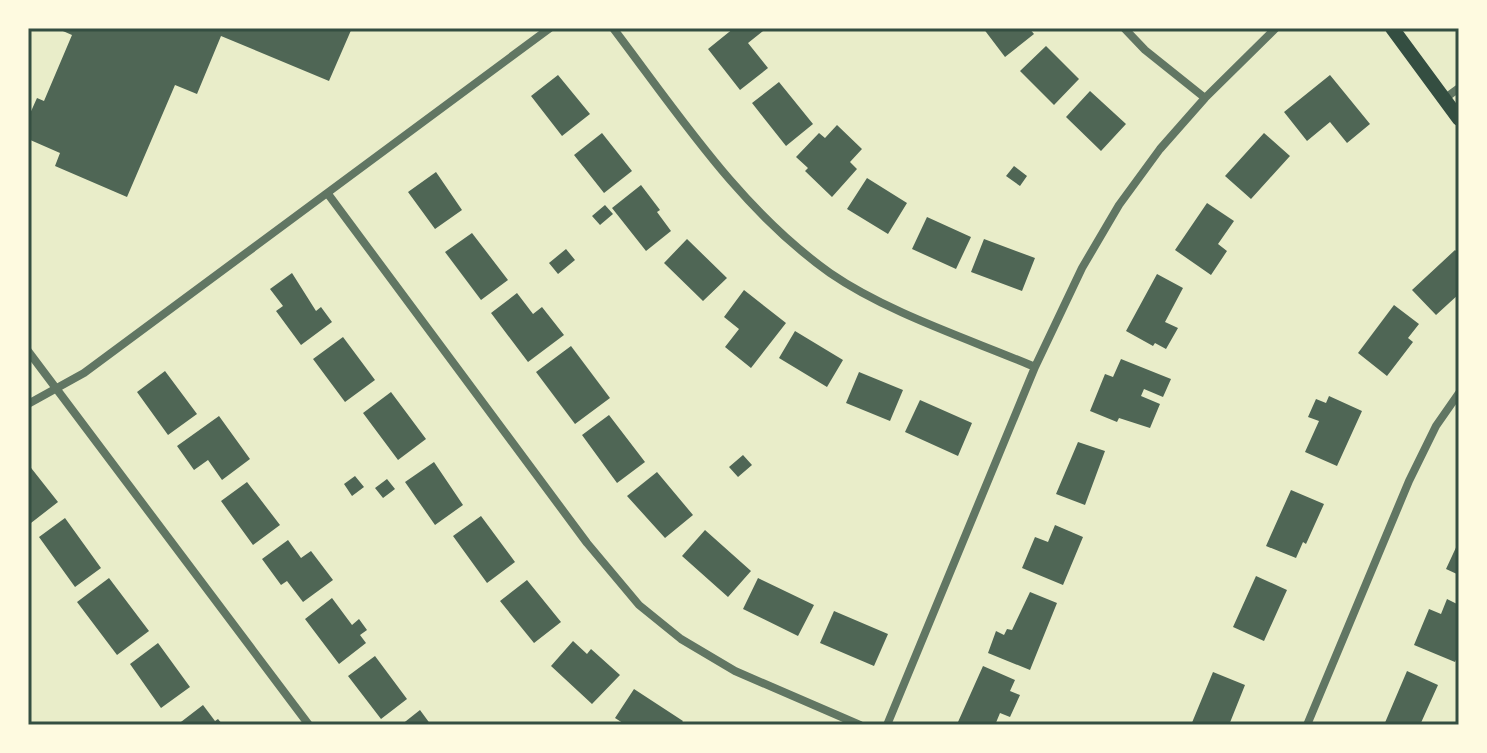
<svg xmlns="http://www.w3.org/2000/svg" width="1487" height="753" font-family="Lora,serif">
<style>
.building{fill:#4f6655}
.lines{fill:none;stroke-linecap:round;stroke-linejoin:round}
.minor{stroke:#617663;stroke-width:8}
.secondary{stroke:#344e41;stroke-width:14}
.neatline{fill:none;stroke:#344e41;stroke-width:3}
</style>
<rect width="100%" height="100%" fill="#e9edc9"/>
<path class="building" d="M56,28H352L329,81L221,36L197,94L175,85L127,197L55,166L60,153L28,139V118L37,98L44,101L72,35Z
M734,28H767L748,43L768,68L740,90L708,49Z
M983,28H1029L1034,34L1005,57Z
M1046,46L1079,79L1054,105L1020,71Z
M558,75L590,114L562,136L531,96Z
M1330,75L1370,124L1347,143L1330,122L1307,141L1284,112Z
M779,82L813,124L786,146L752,103Z
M1090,91L1126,124L1101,151L1066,117Z
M837,125L862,149L850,162L857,169L832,197L805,171L808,168L796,157L819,133L825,138Z
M602,133L632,171L604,193L574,155Z
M1264,133L1290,156L1251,199L1225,176Z
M1014,166L1027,176L1020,186L1006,176Z
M436,172L462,210L435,229L408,192Z
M867,178L907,203L888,234L847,209Z
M641,185L660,210L657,212L671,231L646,251L612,208Z
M1207,203L1234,221L1218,244L1227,251L1211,275L1175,250Z
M605,205L613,214L600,225L592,216Z
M927,217L971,237L956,269L912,249Z
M472,233L508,280L481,300L445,252Z
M687,239L727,278L703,301L664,263Z
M984,239L1035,258L1022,291L971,272Z
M566,249L575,260L558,274L549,263Z
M1455,250L1459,254V294L1436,315L1412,290Z
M292,273L316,311L321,307L332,322L301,345L276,311L283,306L270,289Z
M1157,274L1183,288L1165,322L1178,328L1166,349L1155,343L1153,346L1126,331Z
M744,290L786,323L751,368L725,347L739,329L724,317Z
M517,293L533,314L542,307L564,335L528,362L491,313Z
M1394,305L1419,324L1408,338L1413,342L1387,376L1358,353Z
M795,331L843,360L827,387L779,358Z
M343,337L375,380L345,402L313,359Z
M571,346L610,398L575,424L536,372Z
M1121,359L1171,379L1163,397L1144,389L1141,396L1160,404L1150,428L1119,418L1117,422L1090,411L1105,374L1113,377Z
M165,371L197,414L168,435L137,392Z
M859,372L903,390L890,421L846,403Z
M391,392L426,439L398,460L363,413Z
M1329,396L1362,411L1337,466L1305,452L1319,421L1308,417L1316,399L1326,403Z
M920,400L972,423L958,456L905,432Z
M609,415L645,462L617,483L582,435Z
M219,416L250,459L222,480L208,460L194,470L177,446Z
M1078,442L1105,451L1085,505L1056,494Z
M743,455L752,465L738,477L729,467Z
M434,462L463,505L435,525L405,482Z
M28,464L58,502L31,523L28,519Z
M657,472L693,515L665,538L627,496Z
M355,476L364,487L352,496L344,484Z
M387,479L395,489L383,498L375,488Z
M247,482L280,525L253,545L221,501Z
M1291,490L1324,504L1306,544L1303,542L1296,558L1266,546Z
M481,516L515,562L487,583L453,536Z
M65,518L101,568L75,587L39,537Z
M1055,525L1083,537L1063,585L1022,568L1035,537L1048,542Z
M705,530L751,571L728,597L682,556Z
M288,540L301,558L311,551L333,580L303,602L287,581L281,585L262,559Z
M1459,541V575L1446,569Z
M1256,576L1287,590L1264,641L1233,627Z
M109,578L149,631L117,655L77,602Z
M758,578L814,605L798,636L743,609Z
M527,580L561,622L534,643L500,601Z
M1030,592L1057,603L1030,670L988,653L996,631L1004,635L1007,629L1012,630Z
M332,598L352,625L359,619L367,630L360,635L366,643L339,664L305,619Z
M1447,599L1459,605V653L1455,662L1414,645L1429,609L1441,614Z
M834,611L888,634L874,666L820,643Z
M573,641L587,654L591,649L620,675L592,704L551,666Z
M158,643L190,687L161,708L130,664Z
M375,656L407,699L381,719L348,676Z
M983,666L1015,680L1010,691L1020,695L1010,717L1000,713L995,725H964L958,722Z
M1407,671L1438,685L1420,725H1384Z
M1213,672L1245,685L1229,725H1191Z
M634,689L683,721L680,725H626L615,718Z
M203,705L215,721L218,719L223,725H177Z
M420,710L431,725H401Z"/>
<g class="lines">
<path class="minor" d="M613,28C679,115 740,209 830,273C888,313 969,339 1035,367
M1124,28L1145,50L1205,98
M1444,99L1459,88
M328,194L587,543L639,605L681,639L735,671L860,725
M28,351L309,725
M28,404L84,373L550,28
M887,725L1035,367L1082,268L1119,205L1160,149L1205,98L1276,28
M1307,725L1409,481L1436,426L1459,393"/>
<path class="secondary" d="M1392,28L1459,119"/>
</g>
<rect width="1487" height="753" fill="none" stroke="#fefae0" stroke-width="60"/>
<rect x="30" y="30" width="1427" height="693" class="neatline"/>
</svg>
